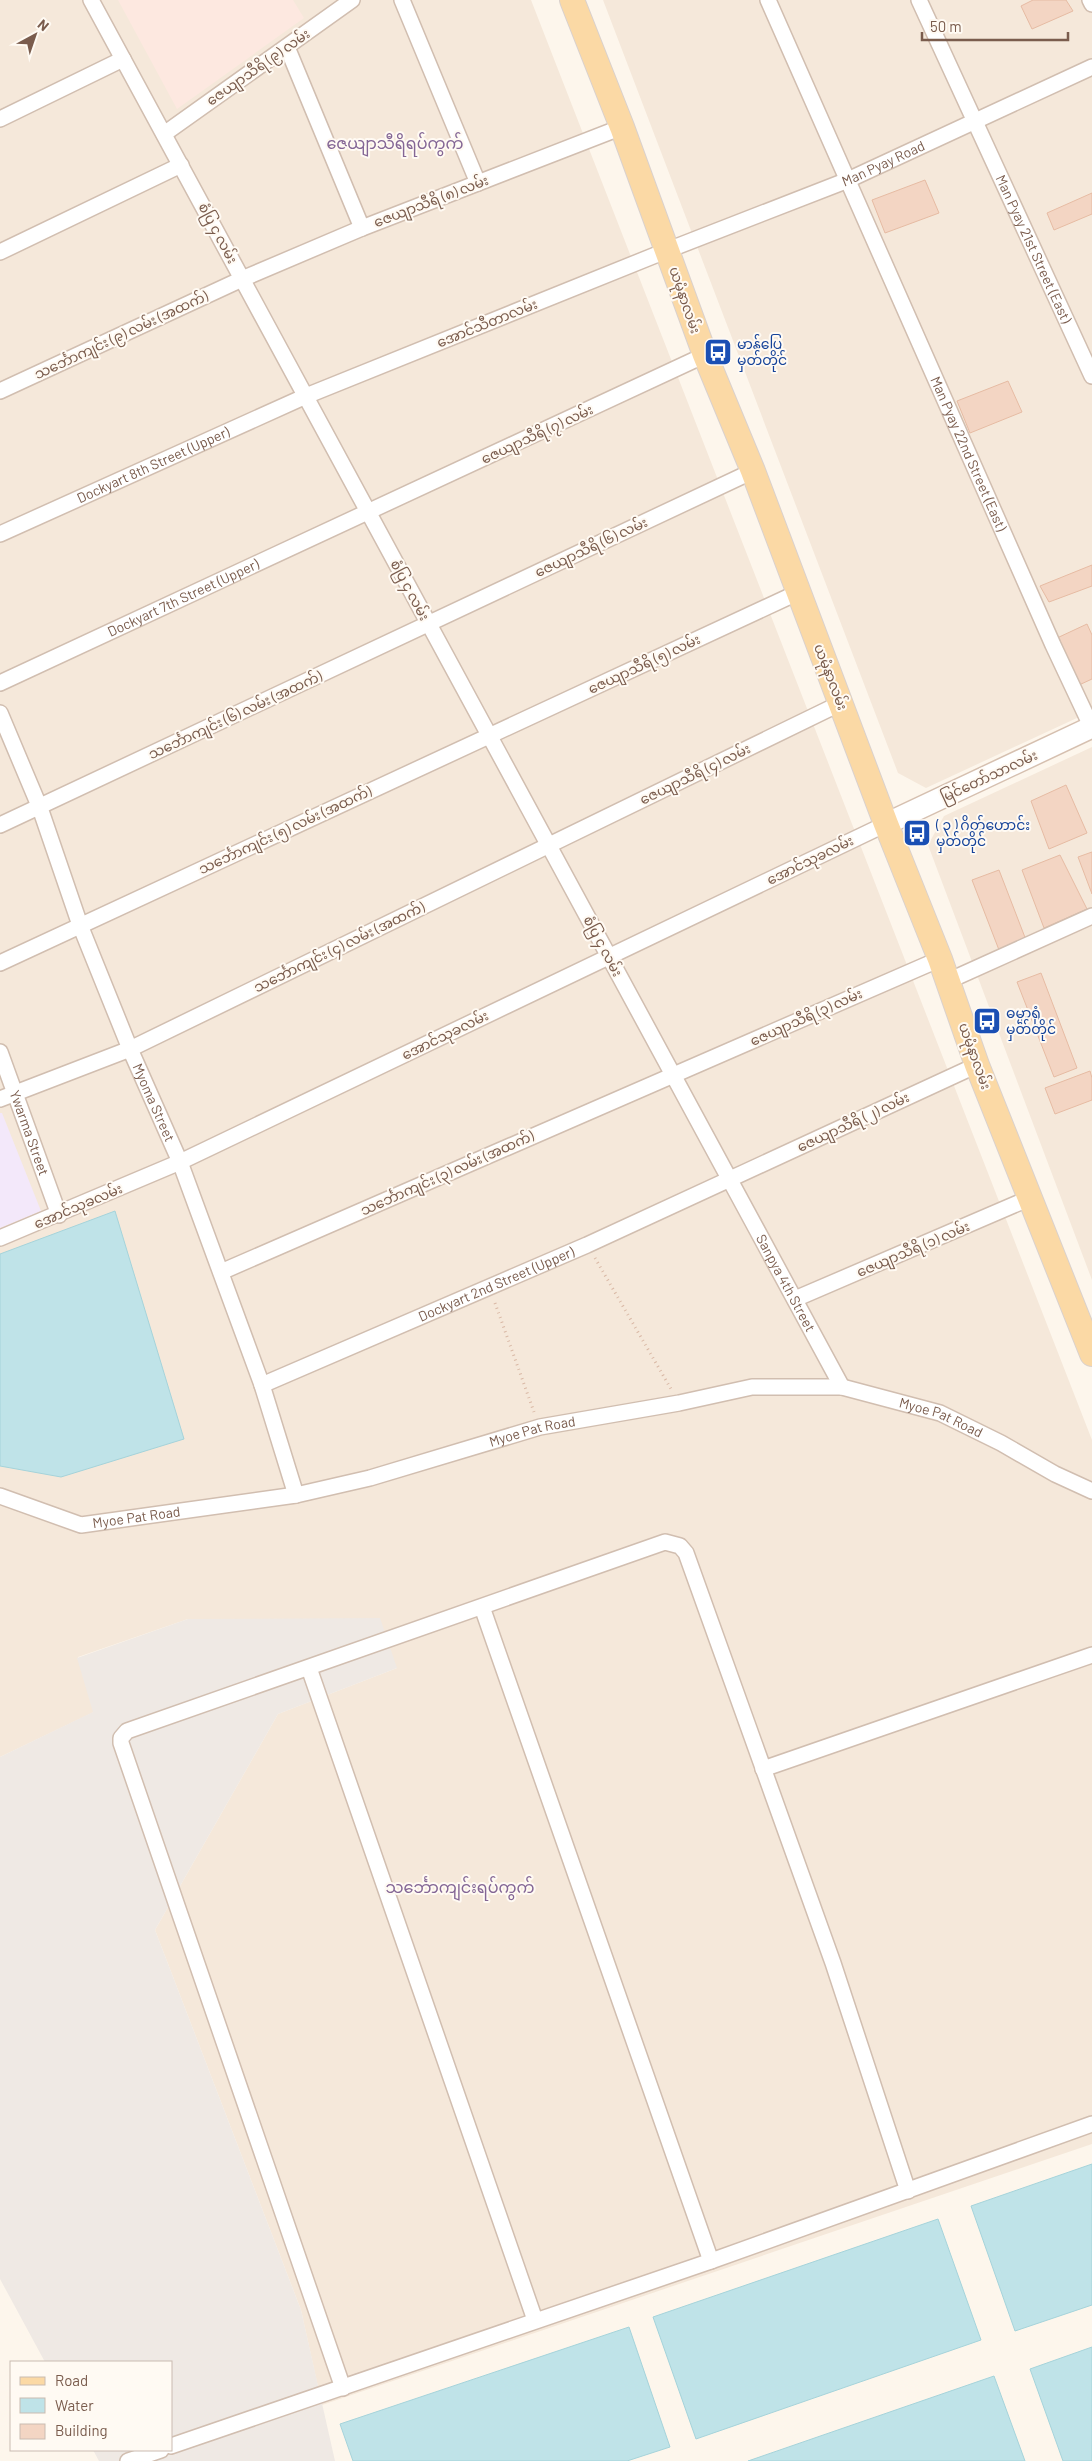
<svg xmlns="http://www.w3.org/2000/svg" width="1092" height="2461" font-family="Barlow,'Noto Sans Myanmar',sans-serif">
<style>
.residential{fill:#f5e8da}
.commercial{fill:#fde8e0}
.industrial{fill:#efe9e4}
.education{fill:#f3e8fa}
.water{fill:#bfe3e8;stroke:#a5d3da}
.building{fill:#f3d5c3;stroke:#e6bba3}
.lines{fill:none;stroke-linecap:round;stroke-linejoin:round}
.street-casing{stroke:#d1beb0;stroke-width:18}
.secondary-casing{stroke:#d6c0b0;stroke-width:24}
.primary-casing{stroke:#dad1cd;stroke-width:26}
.path{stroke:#d9b8a5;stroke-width:3;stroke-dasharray:1 4;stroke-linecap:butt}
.street{stroke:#fff;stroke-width:15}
.secondary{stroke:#fff;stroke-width:21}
.primary{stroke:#fbd9a5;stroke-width:24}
.labels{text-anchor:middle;stroke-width:4;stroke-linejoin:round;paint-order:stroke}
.street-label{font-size:14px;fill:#7a5c4d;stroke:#fffaf3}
.transit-label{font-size:14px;fill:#164399;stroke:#fffaf3;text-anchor:start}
.quarter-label{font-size:16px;fill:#846695;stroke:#fffaf3}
</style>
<rect width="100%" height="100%" fill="#fdf6ec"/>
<path class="residential" d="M0,0H531L1092,1440V2144L322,2405L301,2310L155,1930L278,1714L397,1668L188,1619L78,1657L94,1712L0,1757Z
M603,0H1092V711L926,788L898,773Z
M1092,747V1280L928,845L944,816Z"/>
<path class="commercial" d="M118,0H293L304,18L177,109Z"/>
<path class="industrial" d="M380,1618L397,1668L278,1714L155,1930L301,2310L335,2461H99L93,2450H171V2362H45L0,2279V1757L93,1712L77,1658L188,1619Z"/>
<path class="education" d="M0,1113H2L41,1211L0,1228Z"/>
<path class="water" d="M115,1211L184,1439L61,1477L0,1466V1254Z
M1092,2164V2305L1015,2331L971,2206Z
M938,2219L981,2340L696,2439L653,2317Z
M629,2327L670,2447L627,2461H353L340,2424Z
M1092,2347V2461H1063L1030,2369Z
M994,2376L1025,2461H748Z"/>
<path class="building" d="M1033,0H1066L1073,11L1032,29L1021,6Z
M925,180L939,213L885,233L872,200Z
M1092,193V214L1054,230L1047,213Z
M1008,381L1022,412L970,433L957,401Z
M1092,565V586L1049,602L1040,586Z
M1087,624L1092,635V679L1079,685L1057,638Z
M1066,785L1087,833L1049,849L1031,801Z
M1092,852V894L1078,857Z
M1060,855L1087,909L1044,928L1022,870Z
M999,870L1026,940L999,950L972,880Z
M1041,973L1077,1068L1054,1077L1017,982Z
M1090,1071L1092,1078V1100L1055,1114L1045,1088Z"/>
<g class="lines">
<g class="street-casing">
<g id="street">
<path id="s1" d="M91,0L842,1387"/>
<path d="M402,0L478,183"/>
<path id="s2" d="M768,0L1053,645L1092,728"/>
<path id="s3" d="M919,0L1092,376"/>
<path d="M1090,0L1092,4"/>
<path d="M287,47L362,228"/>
<path d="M0,119L123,59"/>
<path d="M164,134L352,0"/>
<path d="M0,252L181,165"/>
<path d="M0,391L242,279L362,228L622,127"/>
<path id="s4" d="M0,534L306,396L668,250L848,180L1092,67"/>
<path id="s5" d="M0,683L705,355"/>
<path id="s6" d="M0,713L40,808L80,925L130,1049L180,1162L262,1385L296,1495"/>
<path d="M0,825L753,471"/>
<path d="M0,963L799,592"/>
<path d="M948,981L1092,916"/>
<path id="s7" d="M0,1052L59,1215"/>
<path d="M0,1099L130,1049L841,703"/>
<path d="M0,1238L180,1162L886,824"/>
<path d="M221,1272L940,959"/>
<path d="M795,1299L1030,1198"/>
<path id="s8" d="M262,1385L587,1245L977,1065"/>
<path id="s9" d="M0,1496L81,1525L296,1495L370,1478L540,1427L679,1403L752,1387H842L940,1413L1001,1443L1055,1474L1092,1491"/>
<path d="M482,1607L711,2261"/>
<path d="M309,1668L535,2320"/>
<path d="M763,1769L1092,1655"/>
<path d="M343,2388L121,1743V1738L127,1731L665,1542L680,1546L686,1553L833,1963L908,2191"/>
<path d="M171,2446L711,2261L1092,2124"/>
<path d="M128,2461L161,2450"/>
</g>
</g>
<g class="secondary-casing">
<path id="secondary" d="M886,824L1092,727"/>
</g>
<g class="primary-casing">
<path id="primary" d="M572,0L622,127L705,355L753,471L886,824L940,959L977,1065L1092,1354"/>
</g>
<path class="path" d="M595,1258L671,1389
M495,1303L534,1412"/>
<use href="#street" class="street"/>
<use href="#secondary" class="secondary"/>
<use href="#primary" class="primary"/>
</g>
<defs>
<g id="bus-square" transform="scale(1.4375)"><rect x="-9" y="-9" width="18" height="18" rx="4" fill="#1a4fb4" stroke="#fffaf3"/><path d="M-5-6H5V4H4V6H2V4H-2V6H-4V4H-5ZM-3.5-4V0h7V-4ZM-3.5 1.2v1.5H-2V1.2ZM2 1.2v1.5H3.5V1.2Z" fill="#fff"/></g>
</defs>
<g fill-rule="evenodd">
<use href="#bus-square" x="718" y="352"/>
<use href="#bus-square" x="917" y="833"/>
<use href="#bus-square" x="987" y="1021"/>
</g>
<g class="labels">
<g class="street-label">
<text transform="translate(258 67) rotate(-35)" y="5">ဇေယျာသီရိ (၉) လမ်း</text>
<text dy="5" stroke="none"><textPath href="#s4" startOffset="958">Man Pyay Road</textPath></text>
<text transform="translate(431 201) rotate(-21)" y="5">ဇေယျာသီရိ (၈) လမ်း</text>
<text transform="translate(218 233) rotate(62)" y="5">စံပြ ၄ လမ်း</text>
<text dy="5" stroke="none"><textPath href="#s3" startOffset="274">Man Pyay 21st Street (East)</textPath></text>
<text transform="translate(685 300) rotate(71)" y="5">ယမုံနာလမ်း</text>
<text transform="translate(487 323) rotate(-22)" y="5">အောင်သီတာလမ်း</text>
<text transform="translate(121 335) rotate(-25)" y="5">သင်္ဘောကျင်း (၉) လမ်း (အထက်)</text>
<text transform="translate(537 434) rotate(-25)" y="5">ဇေယျာသီရိ (၇) လမ်း</text>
<text dy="5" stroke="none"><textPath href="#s2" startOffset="496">Man Pyay 22nd Street (East)</textPath></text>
<text dy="5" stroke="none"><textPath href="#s4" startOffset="168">Dockyart 8th Street (Upper)</textPath></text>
<text transform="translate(591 547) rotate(-25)" y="5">ဇေယျာသီရိ (၆) လမ်း</text>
<text transform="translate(410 590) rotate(62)" y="5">စံပြ ၄ လမ်း</text>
<text dy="5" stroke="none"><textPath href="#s5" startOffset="202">Dockyart 7th Street (Upper)</textPath></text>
<text transform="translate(644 664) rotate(-25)" y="5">ဇေယျာသီရိ (၅) လမ်း</text>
<text transform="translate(831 677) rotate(69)" y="5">ယမုံနာလမ်း</text>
<text transform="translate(235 715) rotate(-25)" y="5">သင်္ဘောကျင်း (၆) လမ်း (အထက်)</text>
<text transform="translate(695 774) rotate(-26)" y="5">ဇေယျာသီရိ (၄) လမ်း</text>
<text transform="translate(989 776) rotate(-25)" y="5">မြင်တော်သာလမ်း</text>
<text transform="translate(285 830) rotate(-25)" y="5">သင်္ဘောကျင်း (၅) လမ်း (အထက်)</text>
<text transform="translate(810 860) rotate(-26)" y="5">အောင်သုခလမ်း</text>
<text transform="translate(603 946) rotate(62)" y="5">စံပြ ၄ လမ်း</text>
<text transform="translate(339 947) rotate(-26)" y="5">သင်္ဘောကျင်း (၄) လမ်း (အထက်)</text>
<text transform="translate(806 1017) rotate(-24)" y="5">ဇေယျာသီရိ (၃) လမ်း</text>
<text transform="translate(445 1035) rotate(-26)" y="5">အောင်သုခလမ်း</text>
<text transform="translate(975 1056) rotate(70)" y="5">ယမုံနာလမ်း</text>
<text dy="5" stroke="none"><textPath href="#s6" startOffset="419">Myoma Street</textPath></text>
<text transform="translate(853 1122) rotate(-25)" y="5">ဇေယျာသီရိ (၂) လမ်း</text>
<text dy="5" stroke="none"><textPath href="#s7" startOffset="86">Ywarma Street</textPath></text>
<text transform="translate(447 1173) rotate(-24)" y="5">သင်္ဘောကျင်း (၃) လမ်း (အထက်)</text>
<text transform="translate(78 1206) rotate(-23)" y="5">အောင်သုခလမ်း</text>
<text transform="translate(913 1249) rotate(-23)" y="5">ဇေယျာသီရိ (၁) လမ်း</text>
<text dy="5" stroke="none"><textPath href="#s1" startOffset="1459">Sanpya 4th Street</textPath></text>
<text dy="5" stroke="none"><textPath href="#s8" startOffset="255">Dockyart 2nd Street (Upper)</textPath></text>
<text dy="5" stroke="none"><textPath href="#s9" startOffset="966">Myoe Pat Road</textPath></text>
<text dy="5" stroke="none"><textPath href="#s9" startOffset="548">Myoe Pat Road</textPath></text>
<text dy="5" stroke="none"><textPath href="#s9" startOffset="142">Myoe Pat Road</textPath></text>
</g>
<g class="transit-label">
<text x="737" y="349">မာန်ပြေ<tspan x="737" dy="16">မှတ်တိုင်</tspan></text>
<text x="936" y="830">( ၃ ) ဂိတ်ဟောင်း<tspan x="936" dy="16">မှတ်တိုင်</tspan></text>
<text x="1006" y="1018">ဓမ္မာရုံ<tspan x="1006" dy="16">မှတ်တိုင်</tspan></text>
</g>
<g class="quarter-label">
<text x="395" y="149">ဇေယျာသီရိရပ်ကွက်</text>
<text x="460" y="1893">သင်္ဘောကျင်းရပ်ကွက်</text>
</g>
</g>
<rect x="10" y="2361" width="162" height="90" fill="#fffaf3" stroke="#cabbb1"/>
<rect x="20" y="2377" width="25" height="8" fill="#fbd9a5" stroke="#cabbb1"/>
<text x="55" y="2386" font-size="15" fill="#7a5c4d">Road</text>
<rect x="20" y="2398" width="25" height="15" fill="#bfe3e8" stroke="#cabbb1"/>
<text x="55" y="2411" font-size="15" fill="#7a5c4d">Water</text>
<rect x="20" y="2424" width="25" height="15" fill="#f3d5c3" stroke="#cabbb1"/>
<text x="55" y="2436" font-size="15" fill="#7a5c4d">Building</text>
<g transform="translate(35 35) rotate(40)" stroke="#fffaf3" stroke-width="4" paint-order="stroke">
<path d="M0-4L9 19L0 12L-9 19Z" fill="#7a5c4d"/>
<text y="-8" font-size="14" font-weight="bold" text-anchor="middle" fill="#7a5c4d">N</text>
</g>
<path d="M922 32v8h146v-8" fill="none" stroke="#7a5c4d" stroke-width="2.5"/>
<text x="930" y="32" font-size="15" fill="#7a5c4d" stroke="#fffaf3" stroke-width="4" paint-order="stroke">50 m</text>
</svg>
